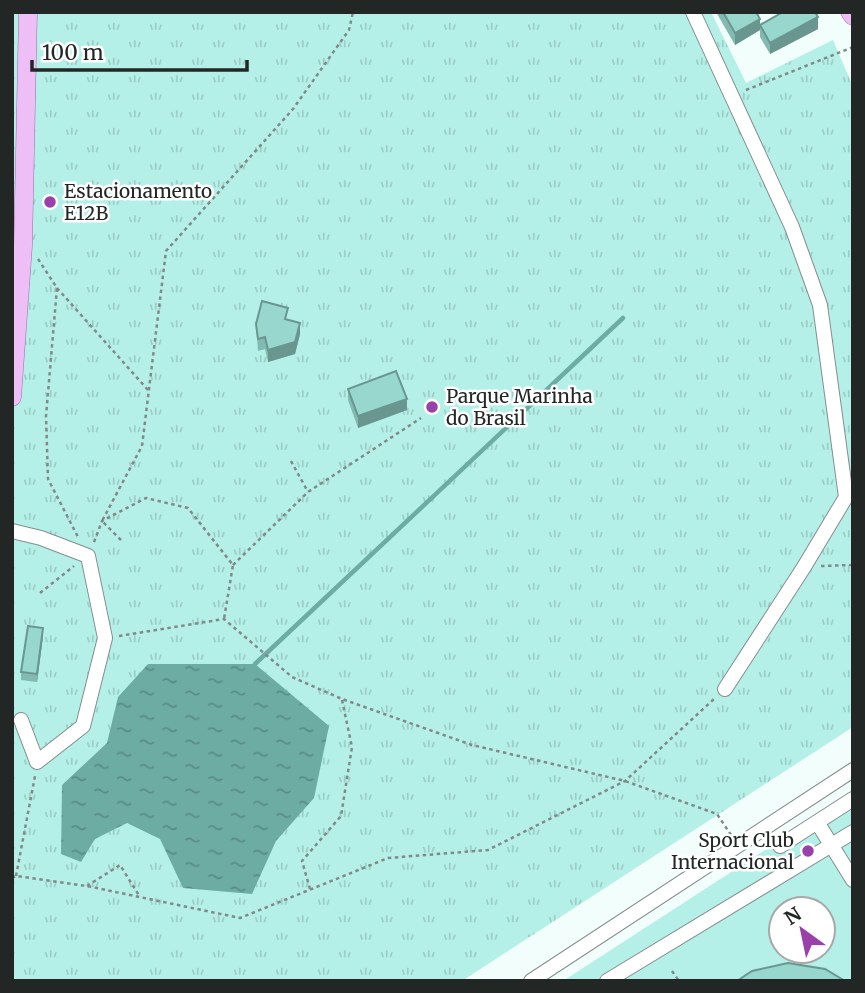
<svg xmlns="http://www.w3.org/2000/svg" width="865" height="993" font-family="Merriweather,serif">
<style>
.grass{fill:#b5f0e8;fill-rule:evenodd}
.park{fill:url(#park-tufts)}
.water{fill:url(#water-ripples)}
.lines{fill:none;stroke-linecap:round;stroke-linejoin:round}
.stream{stroke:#6daca3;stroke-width:4.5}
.minor-casing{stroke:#838e8d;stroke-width:16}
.major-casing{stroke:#9f6daa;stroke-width:19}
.path{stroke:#818a88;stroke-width:2.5;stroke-dasharray:3.5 3.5;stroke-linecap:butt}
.minor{stroke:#fff;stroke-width:14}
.major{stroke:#eebef7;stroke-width:18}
.wall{fill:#82b9b1}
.shaded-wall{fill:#6a9690}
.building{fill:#97d7ce;stroke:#6a9690;stroke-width:2}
.poi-dot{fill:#9a40ab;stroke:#fff;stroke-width:2.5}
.labels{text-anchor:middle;stroke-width:5;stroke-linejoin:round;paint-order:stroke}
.poi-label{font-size:19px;fill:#222726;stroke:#fff;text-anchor:start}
</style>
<defs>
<pattern id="park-tufts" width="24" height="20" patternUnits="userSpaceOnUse" patternTransform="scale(1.75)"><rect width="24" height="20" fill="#b5f0e8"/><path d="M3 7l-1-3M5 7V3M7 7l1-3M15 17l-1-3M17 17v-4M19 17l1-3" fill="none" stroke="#9bcec7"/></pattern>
<pattern id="water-ripples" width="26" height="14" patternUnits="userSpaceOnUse" patternTransform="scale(1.75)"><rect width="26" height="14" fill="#6daca3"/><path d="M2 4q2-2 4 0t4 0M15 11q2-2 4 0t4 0" fill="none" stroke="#598c85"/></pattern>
</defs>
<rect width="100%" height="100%" fill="#f1fefc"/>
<path class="grass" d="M853,793V981H563ZM781,909H823V951H781Z"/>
<path class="park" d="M12,12H711L746,83L833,40L853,87V727L462,981H12Z"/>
<path class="water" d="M148,664H255L329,726L314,798L276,841L252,894L183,888L160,839L127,823L95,839L81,862L61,854L62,785L107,743L118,697Z"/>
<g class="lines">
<path class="stream" d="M255,664L623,318"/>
<g class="minor-casing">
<path id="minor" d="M693,12L792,227L820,305L846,497L804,567L725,689
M12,531L41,538L88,556L105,638L83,726L37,762L21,720
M817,822L853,880
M780,846L853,799
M531,981L853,770
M607,981L853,832"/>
</g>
<g class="major-casing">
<path id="major" d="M850,12L853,16
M12,397L23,246L28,12"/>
</g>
<path class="path" d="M746,90L853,47
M38,259L57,288L46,416L48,479L78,537
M57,288L148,390
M291,461L308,492
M121,540L102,521L142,446L166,251L293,109L349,30L353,12
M94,542L102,521L146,498L188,508L233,565L224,619
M233,565L308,492L421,418
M821,566L853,565
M40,593L74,566
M119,636L224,619L292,677L342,699L472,745L625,781L717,814L731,835
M16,876L35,776
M12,878L16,876L87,886L240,918L388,858L488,850L625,781L714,699
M87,886L120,865L140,897
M310,889L302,861L341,816L352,747L342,700
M672,971L679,981"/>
<use href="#minor" class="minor"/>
<use href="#major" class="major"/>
</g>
<path class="wall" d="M716,12H756L760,30L735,45Z
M776,12H815L818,29L770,54L760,37V25L778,15Z
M288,319L300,334L295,354L268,362L265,349L258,351L256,324Z
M348,389L407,410L358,428L348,400Z
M43,636L37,682L21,680V672Z"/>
<path class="shaded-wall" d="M818,17V29L770,54V43Z
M760,19V30L735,45V33Z
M300,323V334L295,354L268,362V350Z
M407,399V410L358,428V416Z
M43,628V636L37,682V674Z"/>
<path class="building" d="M723,12H756L760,19L735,33Z
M815,12L818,17L770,43L760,25L783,12Z
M262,301L288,308L285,319L300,323L295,342L268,350L265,337L258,339L256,324Z
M396,371L407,399L358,416L348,389Z
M28,626L43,628L37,674L21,672Z
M788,963L825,969L845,981H737L752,971Z"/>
<g class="poi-dot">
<circle cx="50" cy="202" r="7"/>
<circle cx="432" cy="407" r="7"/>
<circle cx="808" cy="851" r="7"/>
</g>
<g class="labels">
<g class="poi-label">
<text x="64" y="198">Estacionamento<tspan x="64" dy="22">E12B</tspan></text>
<text x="446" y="403">Parque Marinha<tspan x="446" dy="22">do Brasil</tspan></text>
<text x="794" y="847" text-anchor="end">Sport Club<tspan x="794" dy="22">Internacional</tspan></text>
</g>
</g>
<rect width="865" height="993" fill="none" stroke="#222726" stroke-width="28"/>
<g transform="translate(802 930) rotate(327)"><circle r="33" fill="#ffffff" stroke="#a7a9a8" stroke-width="2"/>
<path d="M0-5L12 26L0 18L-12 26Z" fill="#9a40ab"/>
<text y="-10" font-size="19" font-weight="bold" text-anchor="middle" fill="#222726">N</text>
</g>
<path d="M32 60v10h215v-10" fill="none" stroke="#222726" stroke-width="3.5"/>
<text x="42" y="60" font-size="21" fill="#222726" stroke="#ffffff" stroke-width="5" paint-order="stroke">100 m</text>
</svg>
